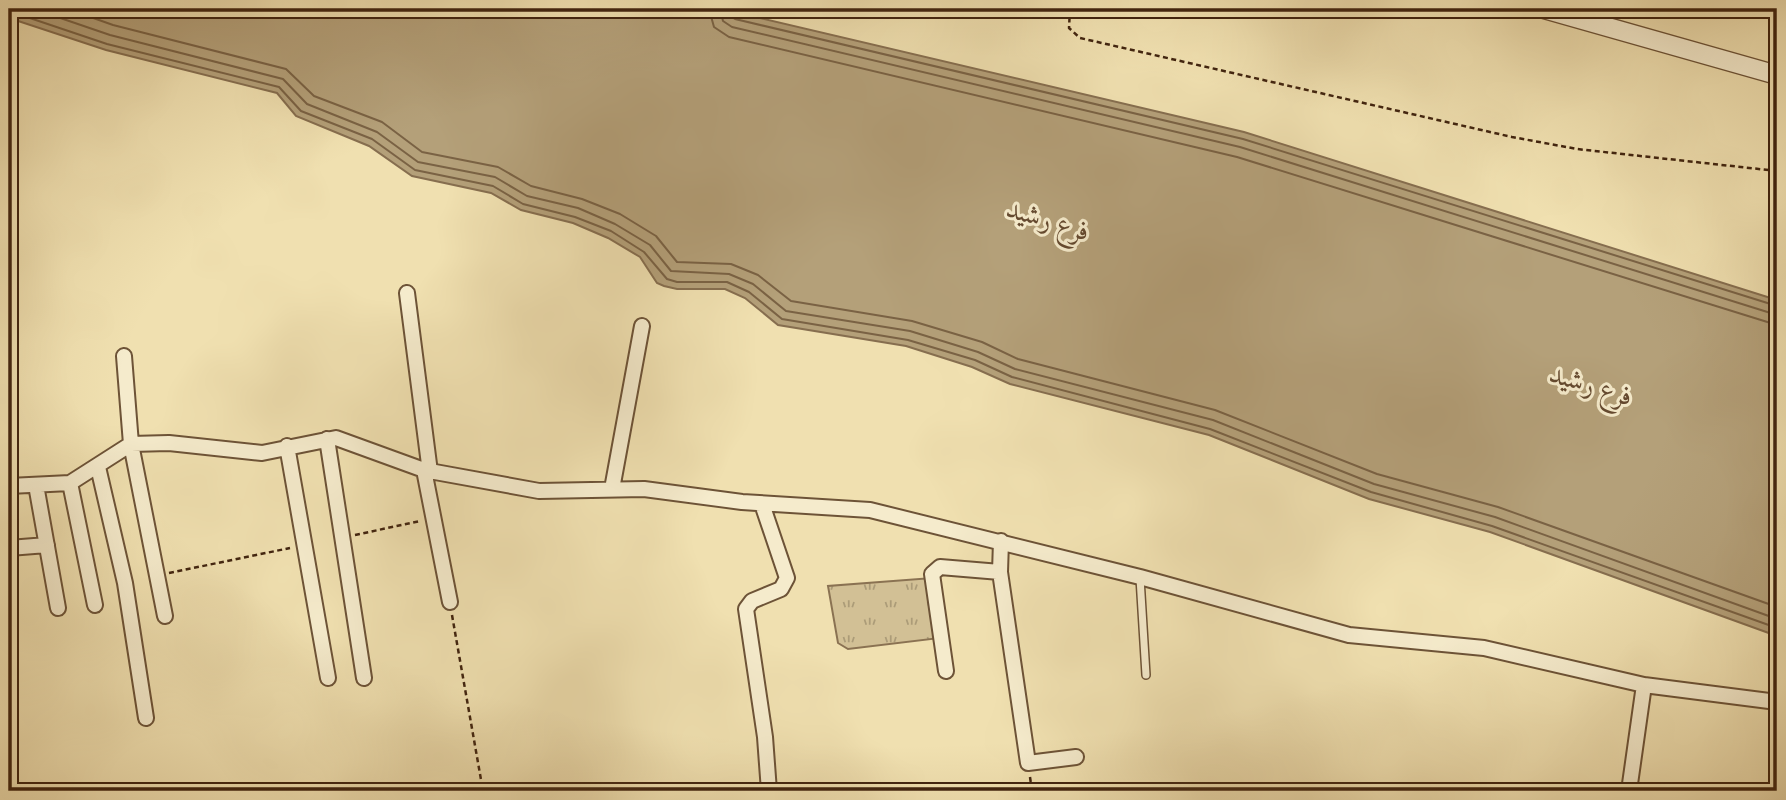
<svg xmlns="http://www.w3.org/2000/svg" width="1786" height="800" font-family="'IM FELL English',Amiri,serif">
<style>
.grass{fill:url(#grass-tufts);stroke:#8a7252;stroke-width:2}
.water{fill:#b4a079;stroke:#866e4f;stroke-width:2}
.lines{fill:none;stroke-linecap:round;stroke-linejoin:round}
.shore{stroke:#7a6244;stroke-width:2}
.service-casing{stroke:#6d5337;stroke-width:10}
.minor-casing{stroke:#6d5337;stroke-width:18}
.tertiary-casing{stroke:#6d5337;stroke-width:21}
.path{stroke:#41240f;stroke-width:2.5;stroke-dasharray:5 3.5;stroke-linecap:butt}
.service{stroke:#f5ebcc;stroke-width:7}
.minor{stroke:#f5ebcc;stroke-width:14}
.tertiary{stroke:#f5ebcc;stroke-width:18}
.labels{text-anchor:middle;stroke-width:6;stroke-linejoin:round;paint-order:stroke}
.water-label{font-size:28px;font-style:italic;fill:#64492f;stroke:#f5ebcc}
</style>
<defs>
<pattern id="grass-tufts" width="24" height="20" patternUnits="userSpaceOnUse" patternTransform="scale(1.75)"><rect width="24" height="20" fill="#d2c095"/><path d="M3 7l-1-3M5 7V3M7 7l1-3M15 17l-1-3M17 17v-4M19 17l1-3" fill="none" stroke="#ac9c78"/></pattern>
</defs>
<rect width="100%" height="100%" fill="#f0e0b0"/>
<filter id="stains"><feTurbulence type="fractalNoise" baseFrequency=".00286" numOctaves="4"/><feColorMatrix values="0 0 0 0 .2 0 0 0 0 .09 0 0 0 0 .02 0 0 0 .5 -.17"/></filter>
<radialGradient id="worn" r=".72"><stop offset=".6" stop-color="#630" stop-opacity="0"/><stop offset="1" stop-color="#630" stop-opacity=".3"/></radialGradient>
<path class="grass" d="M932,578L940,638L848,649L838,643L828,586Z"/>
<path class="water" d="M9,9H722L1244,132L1777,300V636L1490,532L1369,499L1209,435L1010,384L972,367L906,346L778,325L745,298L725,289H677L664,286L657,283L640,257L608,238L573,223L521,210L491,193L412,176L369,146L296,116L277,93L106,50L9,18Z"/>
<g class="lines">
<path class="shore" d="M34,9L110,35L283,79L307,104L377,132L418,162L495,177L527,196L578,208L615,224L650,245L671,271L729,274L753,284L786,311L910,331L978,352L1015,369L1213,420L1374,484L1495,517L1777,619
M68,9L113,25L286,69L314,96L382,122L422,152L498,167L531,186L582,199L620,214L656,236L677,262L731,264L758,275L791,301L912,321L982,342L1018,359L1215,410L1377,474L1498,507L1777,607
M709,9L714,27L729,37L1237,157L1777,325
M720,9L723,21L732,27L1240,147L1777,315
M729,9L730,16L735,19L1243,139L1777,306
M9,11L107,44L279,87L301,111L372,139L415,170L493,186L523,204L575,217L611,231L644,252L667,279L677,282H727L749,292L782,319L908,340L975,360L1012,377L1210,429L1371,492L1492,526L1777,628"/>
<g class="service-casing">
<path id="service" d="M1140,578L1146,675"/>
</g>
<g class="minor-casing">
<path id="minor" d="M407,293L430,472
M124,356L131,444L165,616
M327,439L364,678
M287,446L328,678
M98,467L125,583L146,718
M424,470L450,602
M70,483L95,605
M36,485L58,608
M9,486L70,483L131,444L169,443L262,453L336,438L424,470L539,491L644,489L742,502L870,510L1140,577L1349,635L1484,648L1644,685L1777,702
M612,489L642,326
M762,504L787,578L781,589L752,601L746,609L765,737L769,791
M1001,541L1000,572L1028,763L1076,757
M9,548L47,545
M946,671L932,574L940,567L1000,572
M1629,791L1644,685"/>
</g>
<g class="tertiary-casing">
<path id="tertiary" d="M1544,9L1777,75"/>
</g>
<path class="path" d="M1070,9L1069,28L1080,38L1512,137L1577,149L1777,171
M355,535L420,521
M169,573L290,548
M452,615L483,791
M1030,777L1032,791"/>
<use href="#service" class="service"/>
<use href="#minor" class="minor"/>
<use href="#tertiary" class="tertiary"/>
</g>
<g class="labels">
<g class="water-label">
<text transform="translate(1049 219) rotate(17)" y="10">فرع رشيد</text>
<text transform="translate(1592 384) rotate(17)" y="10">فرع رشيد</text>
</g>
</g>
<rect width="1786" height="800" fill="none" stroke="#f0e0b0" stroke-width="35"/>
<rect x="10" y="10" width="1765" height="779" fill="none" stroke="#41240f" stroke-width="3.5"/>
<rect x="18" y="18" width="1751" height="765" fill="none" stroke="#41240f" stroke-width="2"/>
<rect width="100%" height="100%" filter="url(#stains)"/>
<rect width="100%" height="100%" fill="url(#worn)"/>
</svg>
